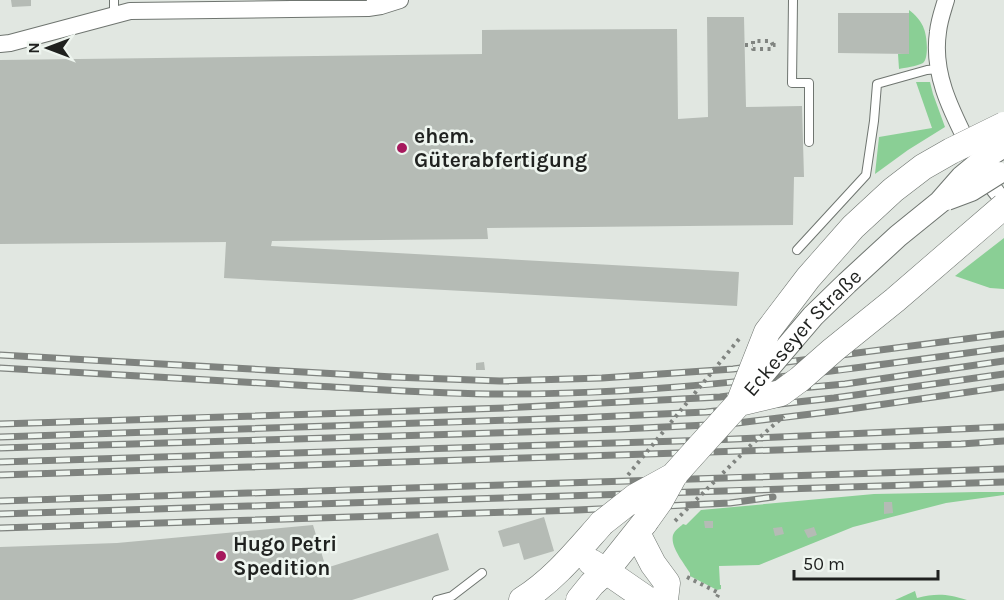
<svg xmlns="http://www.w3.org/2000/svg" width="1004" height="600" font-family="Karla,sans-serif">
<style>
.green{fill:#8acf95}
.building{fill:#b5bbb5}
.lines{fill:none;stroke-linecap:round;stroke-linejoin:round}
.lane-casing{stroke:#6f7570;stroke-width:10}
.street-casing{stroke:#6f7570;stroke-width:18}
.primary-casing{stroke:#6f7570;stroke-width:27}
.path{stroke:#808480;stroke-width:4;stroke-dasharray:3 4.5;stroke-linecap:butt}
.lane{stroke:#fff;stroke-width:8}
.street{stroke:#fff;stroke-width:16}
.primary{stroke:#fff;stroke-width:26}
.rail-casing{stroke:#7f837f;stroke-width:7}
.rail{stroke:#eef5ef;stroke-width:4.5;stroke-dasharray:14;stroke-linecap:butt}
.secondary-bridge-casing{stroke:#6f7570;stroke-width:24;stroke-linecap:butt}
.primary-bridge-casing{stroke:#6f7570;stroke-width:27;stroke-linecap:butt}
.path-bridge{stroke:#808480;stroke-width:4;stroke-dasharray:3 4.5;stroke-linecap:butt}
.secondary-bridge{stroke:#fff;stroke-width:22}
.primary-bridge{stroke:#fff;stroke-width:26}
.poi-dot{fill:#a6195d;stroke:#eef5ef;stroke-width:2}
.labels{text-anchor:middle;stroke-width:5;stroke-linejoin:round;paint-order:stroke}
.poi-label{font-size:21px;font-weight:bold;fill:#1f211f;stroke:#eef5ef;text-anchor:start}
.street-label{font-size:21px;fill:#1f211f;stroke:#eef5ef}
</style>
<rect width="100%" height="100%" fill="#e1e7e1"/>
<path class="green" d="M909,10C915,14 922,22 924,29C927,36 929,58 923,63C918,66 904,68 899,69L898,54L909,53Z
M916,82H930L933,94L945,127L908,150L875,174L879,137L932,128Z
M1004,238V289L990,288L955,276Z
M979,492H1004V495L946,503L853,527L759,565L719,566L720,585H721V589L717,590L690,576V573C684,563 670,547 673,535C675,530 680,527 683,524L686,525L701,510L874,494Z
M915,591L917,598C937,593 947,594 967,600H895Z"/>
<path class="building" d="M11,0H31V6L12,7Z
M838,13H909V54L838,53Z
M707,17H744L746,107L802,106L804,177H794L793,225L487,228L488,239L272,241L271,246L739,272L737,306L224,278L226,242L0,244V60L482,54V30L677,29L678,119L708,117Z
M484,362L485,370H476V363Z
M884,502H892L893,513L884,514Z
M544,517L554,551L524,560L519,543L503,547L498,531Z
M704,521H713V528H705Z
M313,525L326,568L438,533L449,570L352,600H0V547L117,543Z
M782,527L784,534L775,536L773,528Z
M814,527L817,535L808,538L804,530Z"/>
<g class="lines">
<g class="lane-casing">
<path id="lane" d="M114,0V15
M793,0L792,83H809V142
M797,250L866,175L874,121L877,84L927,70L939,69
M437,600L452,596L482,573"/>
</g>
<g class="street-casing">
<path id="street" d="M946,0C943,10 939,21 938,32C932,72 950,108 967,142C977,163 988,184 1004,201
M0,44L10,43L130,11L368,8L381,6L400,0"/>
</g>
<g class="primary-casing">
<path id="primary" d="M637,533L653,564L667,583L665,600
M591,562L606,571L648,600
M522,600C554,580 577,551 602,523
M579,600L592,584L606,571L645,522"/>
</g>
<path class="path" d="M745,45H753
M773,45L771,41H753V49H771L773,45H780
M687,577L719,593L717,597"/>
<use href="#lane" class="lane"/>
<use href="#street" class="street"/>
<use href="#primary" class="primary"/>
<g class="rail-casing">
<path id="rail" d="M0,355L393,377L500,381L602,378L733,369L1004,334
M0,368C104,374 209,380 313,386C376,389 438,394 500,394C669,395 837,371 1004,348
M0,424L505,408L720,397L768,391L845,384L1004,361
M0,437L574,418L706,412L834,398L1004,374
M0,448L621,429L729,424L836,411L1004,387
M0,462L712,440L1004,427
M0,475L961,444L1004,441
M0,501L1004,469
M0,514L1004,482
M0,528L577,510L730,503L773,497"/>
</g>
<use href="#rail" class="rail"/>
<g class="secondary-bridge-casing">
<g id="secondary-bridge">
<path d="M947,199L971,190L998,173"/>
<path id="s1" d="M744,397L813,316L847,283L898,236L940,202L962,177L985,158L1004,146"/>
</g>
</g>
<g class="primary-bridge-casing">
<path id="primary-bridge" d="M739,403L781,393L800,379L833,350L895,300L1004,206
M645,522L660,501L675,474L739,403L767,332L808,278L853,227L893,190L923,167L951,151L1004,125
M602,523L635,497L675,475"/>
</g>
<path class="path-bridge" d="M628,475L739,339
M675,521L752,444L784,416"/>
<use href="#secondary-bridge" class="secondary-bridge"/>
<use href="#primary-bridge" class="primary-bridge"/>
</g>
<g class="poi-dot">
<circle cx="402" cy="148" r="6"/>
<circle cx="221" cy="556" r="6"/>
</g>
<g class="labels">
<g class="poi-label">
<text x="414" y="143">ehem.<tspan x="414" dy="24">Güterabfertigung</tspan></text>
<text x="233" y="551">Hugo Petri<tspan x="233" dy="24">Spedition</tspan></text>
</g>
<g class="street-label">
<text dy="7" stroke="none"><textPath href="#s1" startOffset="87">Eckeseyer Straße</textPath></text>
</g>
</g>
<g transform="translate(48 48) rotate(270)" stroke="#eef5ef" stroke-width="4.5" paint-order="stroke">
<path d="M0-4.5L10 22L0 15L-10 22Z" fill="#1f211f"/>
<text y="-9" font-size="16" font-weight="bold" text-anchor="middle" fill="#1f211f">N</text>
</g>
<path d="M794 570v9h144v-9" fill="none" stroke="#1f211f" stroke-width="3"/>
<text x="803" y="570" font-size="18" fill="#1f211f" stroke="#eef5ef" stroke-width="4.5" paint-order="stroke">50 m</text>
</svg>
